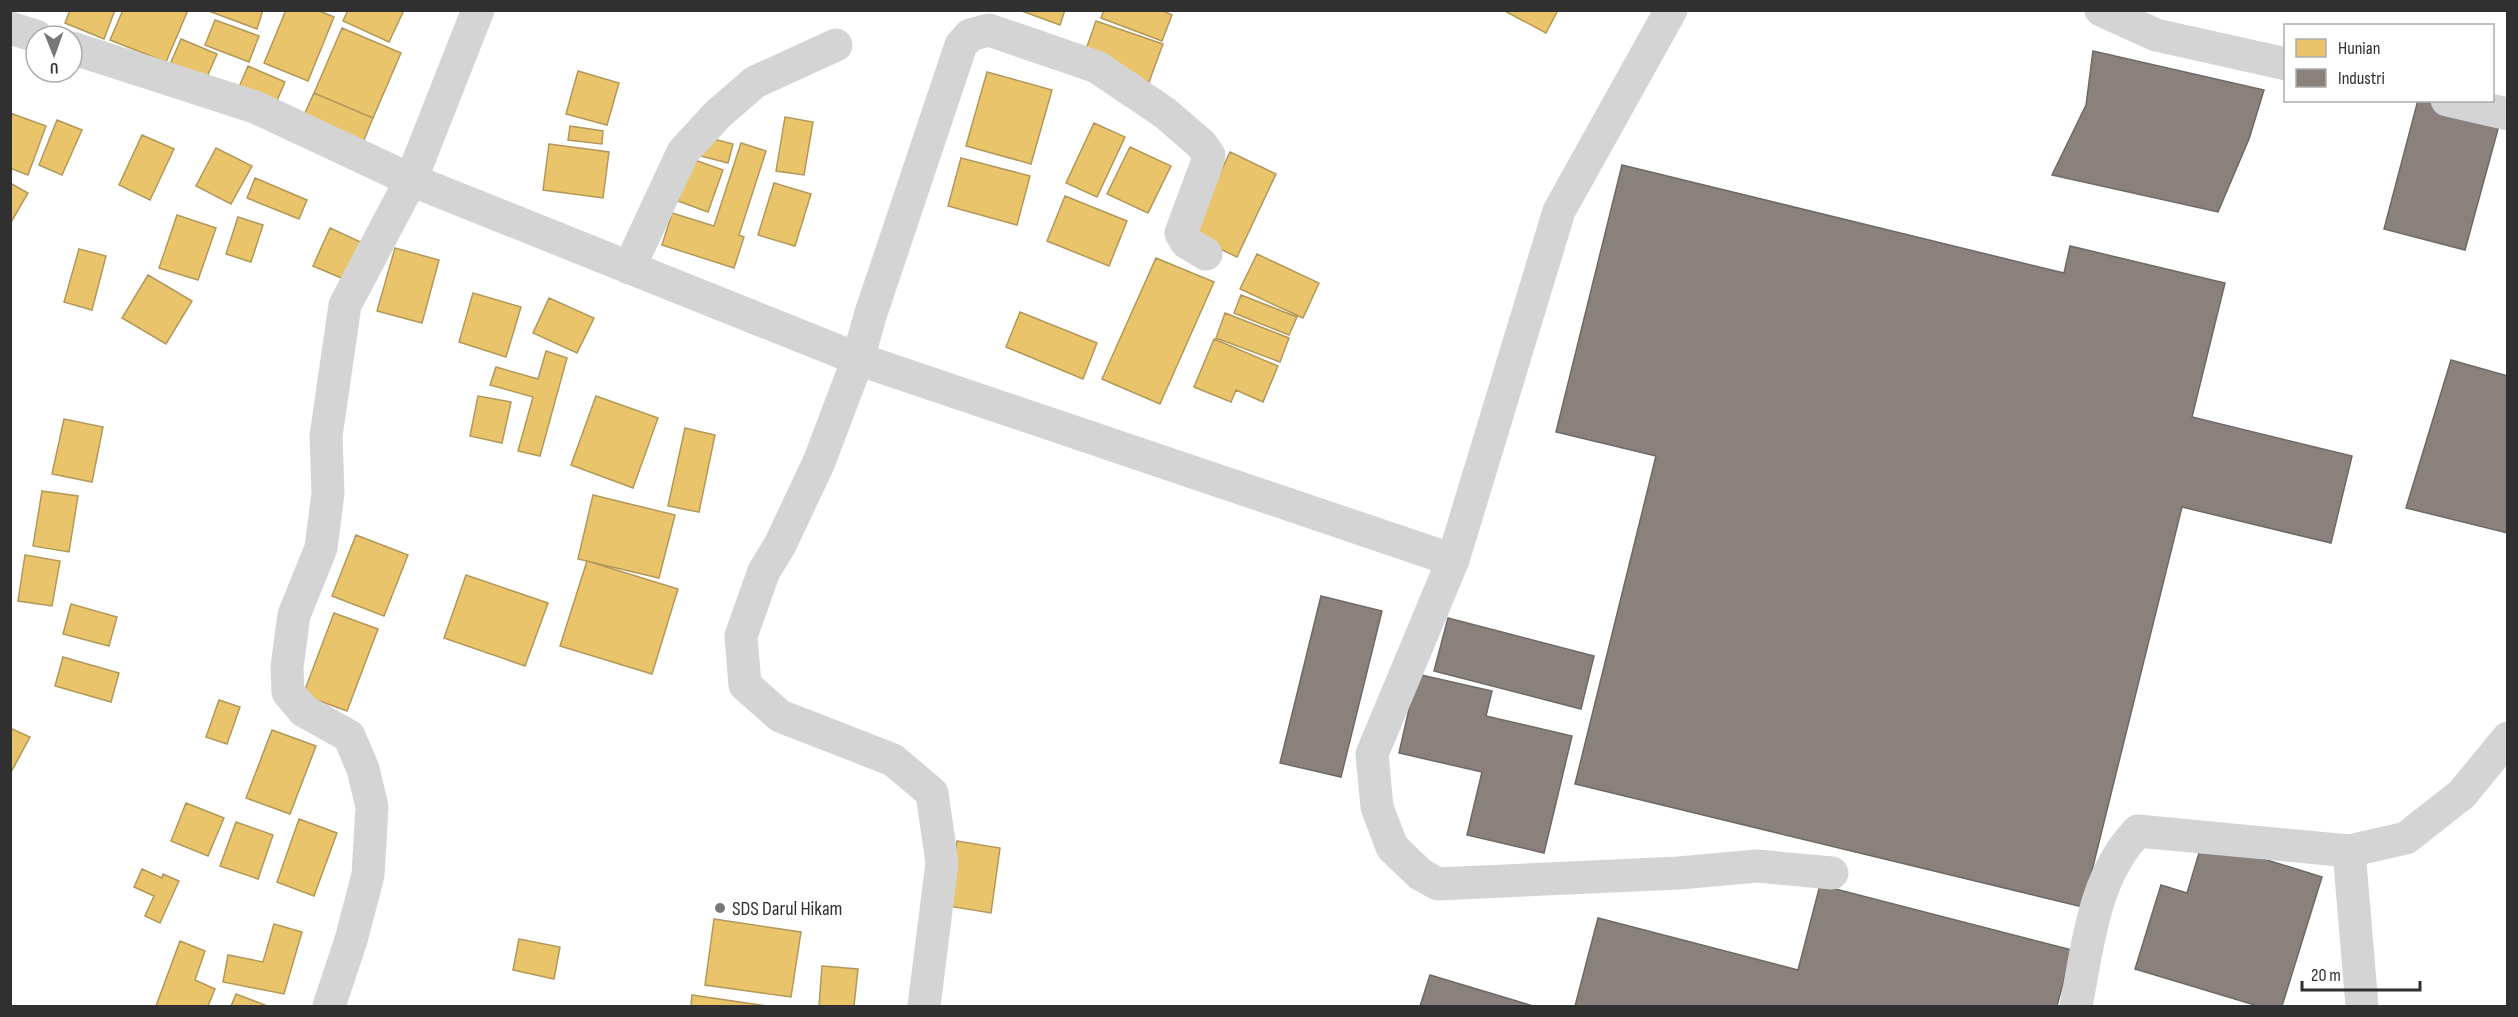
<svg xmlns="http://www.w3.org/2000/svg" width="2518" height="1017" font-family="'Sofia Sans Condensed',sans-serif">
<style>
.homes{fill:#e9c46a;stroke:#b29859;stroke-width:1.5}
.industry{fill:#8a817c;stroke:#6f6965;stroke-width:1.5}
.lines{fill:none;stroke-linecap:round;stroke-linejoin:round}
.minor{stroke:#d4d4d4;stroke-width:33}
.poi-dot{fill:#787878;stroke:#fff;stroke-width:2}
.labels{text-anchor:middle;stroke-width:6;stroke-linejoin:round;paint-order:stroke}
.poi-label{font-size:20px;fill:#303030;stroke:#fff;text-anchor:start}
</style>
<rect width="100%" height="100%" fill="#fff"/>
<path class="homes" d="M70,10H115L104,39L65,23Z
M123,10H188L166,62L110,40Z
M206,10H263L257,29Z
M286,10H317L334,17L308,81L264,63Z
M348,10H404L389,42L343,21Z
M1019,10H1065L1060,25Z
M1104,10H1161L1172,15L1162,41L1101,18Z
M1503,10H1558L1546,33Z
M215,20L259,36L249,62L205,45Z
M1096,21L1163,44L1149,82L1083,58Z
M342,28L401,53L373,118L314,93Z
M181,39L217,54L204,84L168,69Z
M248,66L285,82L273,110L236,94Z
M578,71L619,83L607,125L566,114Z
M987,72L1052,90L1031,164L966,146Z
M314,93L373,118L363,142L303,117Z
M10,113L46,126L28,175L10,168Z
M785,117L813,122L804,175L776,171Z
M57,120L82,130L62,175L39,165Z
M1094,123L1125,137L1097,197L1066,183Z
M570,126L603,131L602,144L568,140Z
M142,135L174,149L150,200L119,185Z
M702,136L733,144L728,163L697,155Z
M741,143L766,151L739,235L744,237L734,268L662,245L672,213L714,226Z
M549,144L609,152L603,198L543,190Z
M1130,147L1171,166L1148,213L1107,194Z
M216,148L252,166L231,204L196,186Z
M1230,152L1276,174L1237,257L1191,235Z
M961,158L1030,176L1017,225L948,206Z
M692,159L723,170L708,212L678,201Z
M255,178L307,200L299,219L247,198Z
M10,183L28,193L10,224Z
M774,183L811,194L795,246L758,235Z
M1065,196L1127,221L1109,266L1047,241Z
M177,215L216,228L198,280L159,268Z
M238,217L263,225L251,262L226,254Z
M330,228L363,243L346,280L313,266Z
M395,248L439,260L422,323L377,311Z
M79,249L106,256L92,310L64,302Z
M1257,254L1319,283L1303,318L1240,289Z
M1156,258L1214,282L1160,404L1102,379Z
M148,275L192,301L166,344L122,318Z
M473,293L521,307L506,357L459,342Z
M1241,295L1297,317L1289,335L1234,313Z
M549,298L594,318L577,353L533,333Z
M1020,312L1097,343L1083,379L1006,347Z
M1225,313L1289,338L1280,362L1216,338Z
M1214,339L1278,366L1263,402L1236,390L1231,402L1194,387Z
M546,351L567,358L540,456L518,451L533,397L490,385L496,367L538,379Z
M478,396L511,402L502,443L470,436Z
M596,396L658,418L633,488L571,465Z
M64,419L103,427L92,482L52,474Z
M685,428L715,435L699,512L668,506Z
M42,491L78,496L69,552L33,546Z
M593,495L675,515L659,578L578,559Z
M356,535L408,555L384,616L332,596Z
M25,555L60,561L52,606L18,601Z
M587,561L678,589L652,674L560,646Z
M466,575L548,603L525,666L444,638Z
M71,604L117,617L109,646L63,634Z
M334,613L378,629L347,711L303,695Z
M63,657L119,673L111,702L55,686Z
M219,700L240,707L227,744L206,737Z
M10,728L30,737L10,774Z
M272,730L316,746L290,814L246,798Z
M186,803L224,818L208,856L171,841Z
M299,819L337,833L314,896L277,882Z
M236,822L273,835L258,879L220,866Z
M957,841L1000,848L991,913L948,906Z
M142,869L162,878L163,874L179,881L160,923L145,916L154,896L134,887Z
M714,919L801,932L791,997L705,985Z
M274,924L302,932L284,994L223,982L228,955L263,962Z
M519,939L560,947L554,979L513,970Z
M180,941L205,951L195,980L215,989L208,1006H156Z
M822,966L858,969L854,1006H819Z
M236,994L265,1005V1006H231Z
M692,995L767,1006H691Z"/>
<path class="industry" d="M2093,51L2264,90L2249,139L2218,212L2052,175L2086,105Z
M2418,100H2435L2501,118L2465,250L2384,229Z
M1622,165L2064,273L2070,246L2225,283L2192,417L2352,456L2331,543L2182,507L2083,907L1575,784L1656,456L1556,432Z
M2451,360L2508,376V533L2406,508Z
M1321,596L1382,611L1341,777L1280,763Z
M1448,618L1594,656L1581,709L1434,671Z
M1417,674L1492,691L1486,716L1572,736L1544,853L1467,835L1482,772L1399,753Z
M2203,840L2322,877L2282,1006H2258L2135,969L2161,885L2187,893Z
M1820,885L2072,950L2057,1006H1575L1598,918L1798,970Z
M1430,975L1533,1006H1420Z"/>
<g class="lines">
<path class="minor" d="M1671,10L1559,211L1453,560L1372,754L1377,807L1392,847L1420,874L1438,884L1679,873L1757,866L1832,873
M2101,10L2156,35L2286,64
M10,28L36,36
M72,48L255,107L411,180L858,359L1453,560
M2447,100L2508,114
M629,268L683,152L718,114L755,82L836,45
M2349,851L2362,1006
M329,1006L351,940L368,875L372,807L363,769L349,736L304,711L288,692L287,667L294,615L321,548L328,493L326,436L345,305L411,180L478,10
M924,1006L942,863L932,793L893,760L780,716L745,685L741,636L764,571L780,545L819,462L858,359L870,316L961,45L970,35L989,30L1097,67L1165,113L1201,144L1209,155L1207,163L1181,233L1186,242L1206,254
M2076,1006C2088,946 2093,877 2138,831L2349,851L2406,838L2462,794L2508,738"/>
</g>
<circle class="poi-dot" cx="720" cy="908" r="6"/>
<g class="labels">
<g class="poi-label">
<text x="732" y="915">SDS Darul Hikam</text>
</g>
</g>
<rect width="2518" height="1017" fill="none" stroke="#303030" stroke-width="24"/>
<rect x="2284" y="24" width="210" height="78" fill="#ffffff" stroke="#acacac" stroke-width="1.5"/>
<rect x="2296" y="39" width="30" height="18" fill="#e9c46a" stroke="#acacac" stroke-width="1.5"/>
<text x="2338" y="54" font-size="18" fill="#303030">Hunian</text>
<rect x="2296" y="69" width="30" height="18" fill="#8a817c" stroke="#acacac" stroke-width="1.5"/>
<text x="2338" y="84" font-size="18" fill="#303030">Industri</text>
<g transform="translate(54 54) rotate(179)"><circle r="28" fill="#ffffff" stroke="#acacac" stroke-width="1.5"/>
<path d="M0-4.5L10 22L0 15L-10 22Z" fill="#787878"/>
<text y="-9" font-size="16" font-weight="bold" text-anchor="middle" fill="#303030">U</text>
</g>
<path d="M2302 981v9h118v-9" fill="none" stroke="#303030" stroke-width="3"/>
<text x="2311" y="981" font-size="18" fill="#303030" stroke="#ffffff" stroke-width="4.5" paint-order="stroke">20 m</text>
</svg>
